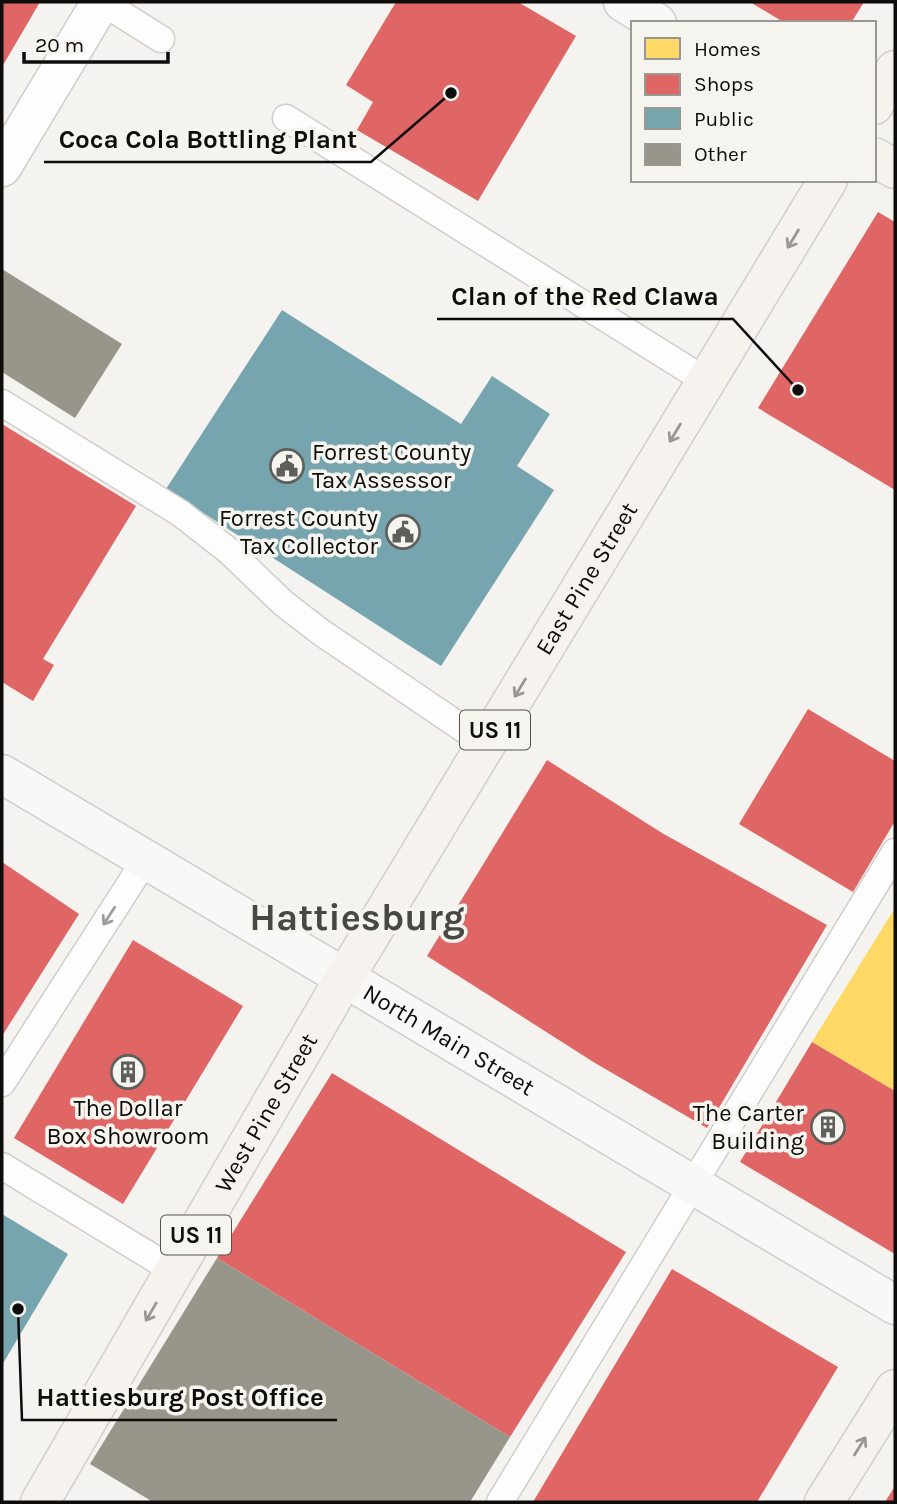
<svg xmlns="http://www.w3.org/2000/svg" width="897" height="1504" font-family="Karla,sans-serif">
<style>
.homes{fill:#ffd966}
.shops{fill:#e06666}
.public{fill:#76a5af}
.building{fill:#98958a}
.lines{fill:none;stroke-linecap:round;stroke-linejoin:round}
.lane-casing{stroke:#cfcecb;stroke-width:29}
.street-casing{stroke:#cfcecb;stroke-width:41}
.secondary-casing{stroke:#cfcecb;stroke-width:41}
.primary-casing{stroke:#d0cfcd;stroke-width:41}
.lane{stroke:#fdfdfd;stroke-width:26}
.street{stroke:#fdfdfd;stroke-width:38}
.secondary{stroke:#f9f8f6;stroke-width:38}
.primary{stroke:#f6f3ef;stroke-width:38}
.oneway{stroke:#999794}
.oneway2{stroke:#9d9d9c}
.labels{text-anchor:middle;stroke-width:7;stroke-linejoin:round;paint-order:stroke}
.shield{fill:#f6f4ee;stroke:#54524f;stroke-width:2}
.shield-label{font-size:23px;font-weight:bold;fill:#0e0d0b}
.poi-label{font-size:24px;fill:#0e0d0b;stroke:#f6f4ee;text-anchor:end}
.street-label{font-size:24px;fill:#0e0d0b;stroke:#f6f4ee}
.town-label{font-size:38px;font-weight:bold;fill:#484741;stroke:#f6f4ee}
.leader{fill:none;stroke:#0e0d0b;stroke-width:2.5}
.callout-dot{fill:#0e0d0b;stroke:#f6f4ee;stroke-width:2.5}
.callout-label{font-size:26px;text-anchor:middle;font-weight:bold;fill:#0e0d0b;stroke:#f6f4ee;stroke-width:7;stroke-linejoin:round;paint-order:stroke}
</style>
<rect width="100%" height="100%" fill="#f4f3f0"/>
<path class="homes" d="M893,911L895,912V1091L812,1042Z"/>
<path class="shops" d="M2,2H40L2,67Z
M396,2H518L576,36L478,201L357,130L373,102L346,85Z
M750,2H864L851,23H785Z
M878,212L895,222V490L758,408Z
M2,424L136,506L43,659L54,665L33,701L2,682Z
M808,709L895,761V821L853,892L739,824Z
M547,760L662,833L827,925L707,1128L595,1063L427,956Z
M2,862L79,914L2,1036Z
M133,940L243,1006L123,1204L14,1138Z
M812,1042L895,1091V1254L740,1162Z
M332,1073L626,1252L510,1437L217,1258Z
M672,1269L838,1367L757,1502H533Z
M895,1486V1502H885Z"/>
<path class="public" d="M282,310L461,424L492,376L550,414L517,466L554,490L441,666L166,489Z
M2,1214L68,1254L2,1365Z"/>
<path class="building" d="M2,269L122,344L75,418L2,372Z
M217,1258L510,1437L470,1502H153L90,1464Z"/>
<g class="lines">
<g class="lane-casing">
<path id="lane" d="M102,2L161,39
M286,118L706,381
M2,403L180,513L229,551L283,603L322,633L486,744
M2,1083L146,859
M2,1166L175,1271
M500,1502L895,852"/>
</g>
<g class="street-casing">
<path id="street" d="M2,167L101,2"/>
</g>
<g class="secondary-casing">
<g id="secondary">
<path d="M623,2L657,23"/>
<path id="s1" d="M2,774L895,1305"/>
</g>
</g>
<g class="primary-casing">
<g id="primary">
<path d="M874,105L895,70"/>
<path d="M874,157L895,169"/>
<path id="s2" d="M40,1502L345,977L828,180"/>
<path d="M824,1502L895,1389"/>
</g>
</g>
<use href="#lane" class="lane"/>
<use href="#street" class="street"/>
<use href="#secondary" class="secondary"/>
<use href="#primary" class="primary"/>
</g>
<defs><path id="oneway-shaft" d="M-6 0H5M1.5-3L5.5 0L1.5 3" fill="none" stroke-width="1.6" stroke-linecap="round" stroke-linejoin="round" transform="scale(1.75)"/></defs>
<g class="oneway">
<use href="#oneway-shaft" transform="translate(793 239) rotate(121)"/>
<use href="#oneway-shaft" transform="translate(675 433) rotate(121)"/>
<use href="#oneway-shaft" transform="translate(520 688) rotate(121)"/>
<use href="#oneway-shaft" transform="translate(151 1312) rotate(120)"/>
<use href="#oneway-shaft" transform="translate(860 1446) rotate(-58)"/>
</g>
<use class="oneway2" href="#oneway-shaft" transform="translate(109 916) rotate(123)"/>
<defs>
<g id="civic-ring" transform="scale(1.75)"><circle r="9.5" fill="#f6f4ee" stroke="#5e5e5b" stroke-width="1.5"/><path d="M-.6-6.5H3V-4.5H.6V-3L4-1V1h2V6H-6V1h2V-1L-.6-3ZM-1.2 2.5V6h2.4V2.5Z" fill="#5e5e5b"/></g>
<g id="building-ring" transform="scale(1.75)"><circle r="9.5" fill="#f6f4ee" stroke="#5e5e5b" stroke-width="1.5"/><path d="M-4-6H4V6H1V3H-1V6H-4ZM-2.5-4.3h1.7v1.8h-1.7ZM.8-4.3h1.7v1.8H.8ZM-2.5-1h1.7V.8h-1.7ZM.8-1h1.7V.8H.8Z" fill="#5e5e5b"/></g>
</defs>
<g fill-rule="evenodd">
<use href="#civic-ring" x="287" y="466"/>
<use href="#civic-ring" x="403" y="532"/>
<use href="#building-ring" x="128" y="1072"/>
<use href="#building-ring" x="828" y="1127"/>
</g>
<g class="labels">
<g class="shield">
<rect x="460" y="710.5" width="70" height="39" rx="5"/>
<rect x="161" y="1215.5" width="70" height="39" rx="5"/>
</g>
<g class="shield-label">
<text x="495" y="738">US 11</text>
<text x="196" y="1243">US 11</text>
</g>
<g class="poi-label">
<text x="312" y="460" text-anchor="start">Forrest County<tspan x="312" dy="28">Tax Assessor</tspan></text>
<text x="378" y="526">Forrest County<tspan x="378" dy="28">Tax Collector</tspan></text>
<text x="128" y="1116" text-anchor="middle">The Dollar<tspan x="128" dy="28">Box Showroom</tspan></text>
<text x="804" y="1121">The Carter<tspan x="804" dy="28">Building</tspan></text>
</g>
<g class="street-label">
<text dy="8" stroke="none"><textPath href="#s2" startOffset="1073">East Pine Street</textPath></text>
<text dy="8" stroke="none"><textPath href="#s1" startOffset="520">North Main Street</textPath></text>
<text dy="8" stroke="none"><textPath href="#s2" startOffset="450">West Pine Street</textPath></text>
</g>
<g class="town-label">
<text x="357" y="930">Hattiesburg</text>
</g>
</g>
<path class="leader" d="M451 93L371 162H44M798 390L733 319H437M18 1309L22 1420H337"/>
<g class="callout-dot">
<circle cx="451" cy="93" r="7"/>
<circle cx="798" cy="390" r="7"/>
<circle cx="18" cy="1309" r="7"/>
</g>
<g class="callout-label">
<text x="208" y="148">Coca Cola Bottling Plant</text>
<text x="585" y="305">Clan of the Red Clawa</text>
<text x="180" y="1406">Hattiesburg Post Office</text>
</g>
<rect width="897" height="1504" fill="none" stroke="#0e0d0b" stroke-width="7"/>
<rect x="631" y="21" width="245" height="161" fill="#f6f4ee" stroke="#999893" stroke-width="2"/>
<rect x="645" y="38" width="35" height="21" fill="#ffd966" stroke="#999893" stroke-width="2"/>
<text x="694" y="56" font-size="21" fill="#0e0d0b">Homes</text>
<rect x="645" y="74" width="35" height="21" fill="#e06666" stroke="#999893" stroke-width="2"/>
<text x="694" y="91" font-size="21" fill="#0e0d0b">Shops</text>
<rect x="645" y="108" width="35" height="21" fill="#76a5af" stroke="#999893" stroke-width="2"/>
<text x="694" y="126" font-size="21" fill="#0e0d0b">Public</text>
<rect x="645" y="144" width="35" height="21" fill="#98958a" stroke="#999893" stroke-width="2"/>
<text x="694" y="161" font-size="21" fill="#0e0d0b">Other</text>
<path d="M24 52v10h144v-10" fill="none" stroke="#0e0d0b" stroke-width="3.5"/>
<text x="35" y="52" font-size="21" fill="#0e0d0b" stroke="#f6f4ee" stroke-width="5" paint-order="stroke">20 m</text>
</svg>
